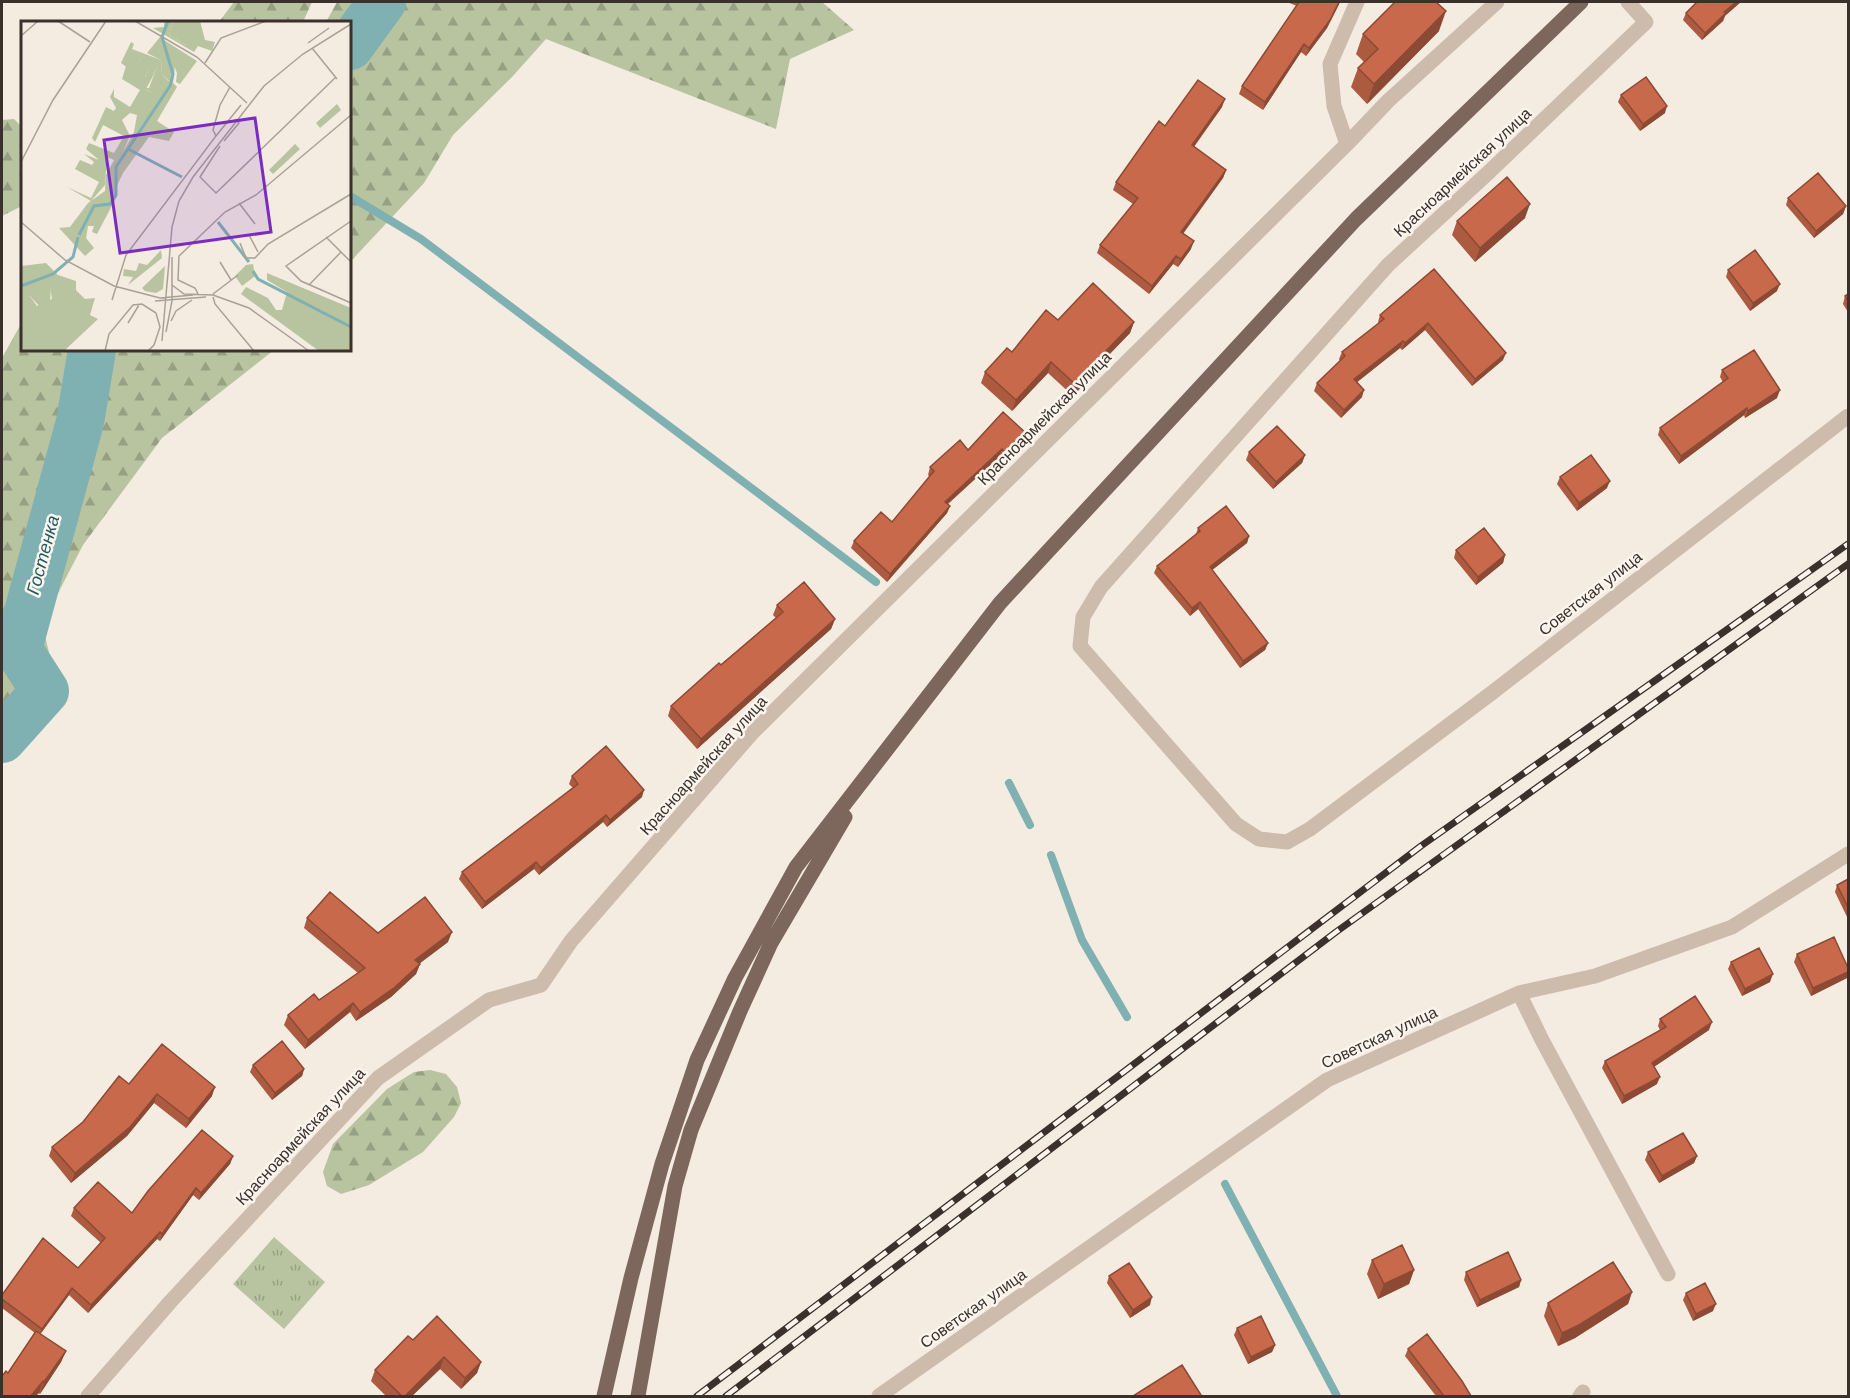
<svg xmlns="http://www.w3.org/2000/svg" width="1850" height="1398" font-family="Arial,sans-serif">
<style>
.forest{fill:url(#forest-firs)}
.park{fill:url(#park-tufts)}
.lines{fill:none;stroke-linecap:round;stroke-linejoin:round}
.stream{stroke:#7fb0b2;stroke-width:8}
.river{stroke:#7fb0b2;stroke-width:48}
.minor{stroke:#cdbbac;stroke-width:15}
.major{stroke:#7d675c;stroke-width:15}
.rail-casing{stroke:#3b302b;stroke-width:7}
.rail{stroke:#fbf5ee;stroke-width:4.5;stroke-dasharray:14;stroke-linecap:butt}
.wall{fill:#ac5a40}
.shaded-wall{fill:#8c4a34}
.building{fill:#c8694b;stroke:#8c4a34;stroke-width:1.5}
.labels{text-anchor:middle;stroke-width:5;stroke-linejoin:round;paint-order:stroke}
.street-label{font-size:16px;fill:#3b302b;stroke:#fbf5ee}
.water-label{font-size:18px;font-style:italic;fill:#1f5a5e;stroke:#fbf5ee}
.inset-river{fill:none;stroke:#7fb0b2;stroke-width:3}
.inset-road{fill:none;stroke:#aaa098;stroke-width:1.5}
.view{fill:#7b2cbf;fill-opacity:0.15;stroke:#7b2cbf;stroke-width:3}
.inset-edge{fill:none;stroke:#3b302b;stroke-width:3}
</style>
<defs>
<pattern id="forest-firs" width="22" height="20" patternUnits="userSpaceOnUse" patternTransform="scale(1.5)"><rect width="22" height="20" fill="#b8c4a0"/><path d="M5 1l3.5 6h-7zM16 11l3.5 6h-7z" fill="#97a083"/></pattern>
<pattern id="park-tufts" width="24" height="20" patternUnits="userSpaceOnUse" patternTransform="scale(1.5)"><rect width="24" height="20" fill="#b8c4a0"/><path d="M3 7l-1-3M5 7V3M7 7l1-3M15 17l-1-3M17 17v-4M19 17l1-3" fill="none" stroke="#97a083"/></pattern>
</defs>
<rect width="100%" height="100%" fill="#f4ebe1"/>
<path class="forest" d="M234,2H312L303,22H219Z
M337,2H822L854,30L790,59L776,129L546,39L512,77L453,135L424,183L350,262V22H326Z
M14,119L22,127V206L2,216V120Z
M22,322V350H274L162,438L83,545L42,624L60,697L2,756V358Z
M430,1070L446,1074L457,1087L461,1103L454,1117L423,1152L369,1185L341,1194L327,1186L323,1172L333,1144L387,1089L414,1072Z"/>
<path class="park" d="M274,1237L325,1282L284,1329L233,1284Z"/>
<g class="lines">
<path class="stream" d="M350,196L421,239L876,582
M1009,783L1030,825
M1051,855L1082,940L1127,1017
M1225,1184L1337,1396"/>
<path class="river" d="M350,46L382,2
M2,739L45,691L18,649L80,422L92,350"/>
<path class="minor" d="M1628,2L1646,22L1489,172L1388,265L1101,587L1083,617L1080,646L1236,824L1259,839L1287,842L1310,829L1493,692L1848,416
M1347,144L1388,101L1497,2
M1519,993L1542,1040L1668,1274
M88,1396L171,1301L378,1078L489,1000L541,985L571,941L752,733L1347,144L1334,106L1330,64L1357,2
M879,1396L1327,1080L1519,993L1595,976L1732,927L1848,854
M1580,1396L1583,1392"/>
<path class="major" d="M604,1396L631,1278L662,1164L697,1060L735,978L796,867L1000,603L1356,219L1581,2
M638,1396L675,1186L691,1130L740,1011L771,943L845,817"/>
<g class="rail-casing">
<path id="rail" d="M697,1396L1421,846L1848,544
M726,1396L1336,932L1848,564"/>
</g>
<use href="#rail" class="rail"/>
</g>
<path class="wall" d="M1287,2H1340L1327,28L1306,56L1301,52L1263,110L1239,94L1242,86L1297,6Z
M1686,13L1725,16L1723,21L1702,40L1683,20Z
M1439,31L1367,104L1351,87L1358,68L1364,62L1356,54L1363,34Z
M1621,95L1665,113L1640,131L1618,102Z
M1222,107L1194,147L1226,170L1223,178L1183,234L1191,249L1178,267L1173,264L1149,294L1097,253L1100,245L1133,204L1113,190L1116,182L1165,126Z
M1788,198L1846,206L1843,214L1814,238L1786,205Z
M1525,218L1475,262L1452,235L1457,221Z
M1434,269L1503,360L1472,386L1425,330L1402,350L1400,348L1357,382L1362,397L1341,418L1314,391L1317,383L1340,361L1339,359L1342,352L1379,323L1378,322L1380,315Z
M1728,270L1777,291L1750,311L1726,277Z
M1848,294V312L1843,304L1845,296Z
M1058,320L1134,322L1130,333L1101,363L1100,367L1073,396L1048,373L1012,411L981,383L985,372Z
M1722,370L1777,398L1745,418L1744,415L1679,464L1658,435L1660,428L1723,382L1720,377Z
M1028,435L1025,443L1006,463L999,457L948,504L950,506L947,513L887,582L851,548L854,541L892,522L930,477L928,475L930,467L968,450Z
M1249,452L1305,455L1302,463L1273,489L1246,460Z
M1560,477L1607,488L1577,511L1557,484Z
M1198,528L1249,536L1247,543L1212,570L1268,643L1265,650L1240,668L1198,609L1190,616L1154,573L1157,566L1196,534Z
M1456,550L1505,555L1503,563L1476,585L1454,558Z
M777,605L835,619L831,629L697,749L668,716L671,706L776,618L773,615Z
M572,776L642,797L607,827L603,822L539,875L534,869L482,909L459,879L462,872L573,788L569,784Z
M1848,879V919L1835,892L1837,885Z
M307,918L378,933L448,942L419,964H420L416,974L391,997L356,1021L350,1012L305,1049L284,1025L288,1015L319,1000L358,973L304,928Z
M1797,954L1847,978L1811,996L1794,962Z
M1731,962L1770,982L1742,996L1728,969Z
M1660,1019L1709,1030L1654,1067L1657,1084L1622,1104L1602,1068L1605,1061L1660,1030L1658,1026Z
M253,1065L304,1069L302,1076L272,1100L250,1072Z
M129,1084L212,1096L186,1128L154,1103L127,1136L71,1183L49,1156L52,1147Z
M1648,1152L1697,1156L1694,1163L1659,1183L1645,1160Z
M233,1156L230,1164L199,1200L193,1195L160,1241L157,1239L88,1313L69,1295L40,1334L66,1351L61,1362L40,1394L8,1373L35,1333L2,1308V1295L78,1268L101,1243L71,1216L74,1208L132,1213Z
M1372,1260L1414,1270L1409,1284L1378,1299L1367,1274Z
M1466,1272L1521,1280L1519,1287L1477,1307L1464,1280Z
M1109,1276L1150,1305L1130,1318L1107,1283Z
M1632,1292L1628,1304L1575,1338L1558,1346L1544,1316L1548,1303Z
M1686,1293L1713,1311L1693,1321L1683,1300Z
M1237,1328L1275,1345L1272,1352L1248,1364L1234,1335Z
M413,1340L481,1362L477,1373L461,1389L440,1369L412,1396H386L371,1381L375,1370Z
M1408,1349L1471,1396H1436L1405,1356Z"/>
<path class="shaded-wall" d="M1339,2H1340L1327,28L1306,56L1309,48Z
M1736,2H1741L1725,16L1723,21L1702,40L1705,33L1724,12Z
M1446,11L1439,31L1367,104L1374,84Z
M1304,44L1301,52L1263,110L1265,102Z
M1225,99L1222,107L1189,153L1192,145Z
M1667,106L1665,113L1640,131L1643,124Z
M1226,170L1223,178L1178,240L1181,232Z
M1530,204L1525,218L1475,262L1480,248Z
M1846,206L1843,214L1814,238L1816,231Z
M1194,241L1191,249L1178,267L1181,259Z
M1176,256L1173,264L1149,294L1152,286Z
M1780,284L1777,291L1750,311L1753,303Z
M1134,322L1130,333L1101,363L1100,367L1073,396L1076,385L1102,355Z
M1428,323L1425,330L1402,350L1405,343Z
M1403,341L1400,348L1351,387L1354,379Z
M1506,353L1503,360L1472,386L1475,379Z
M1051,362L1048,373L1012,411L1016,400Z
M1364,390L1362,397L1341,418L1344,410Z
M1780,390L1777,398L1745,418L1748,411Z
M1747,408L1744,415L1679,464L1681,456Z
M1028,435L1025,443L1006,463L1008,456Z
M1002,449L999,457L942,509L945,502Z
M1305,455L1302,463L1273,489L1276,482Z
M1610,481L1607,488L1577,511L1579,503Z
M950,506L947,513L887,582L890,574Z
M1249,536L1247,543L1207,574L1210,567Z
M1505,555L1503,563L1476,585L1478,577Z
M1200,602L1198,609L1190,616L1192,608Z
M835,619L831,629L697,749L701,739Z
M1268,643L1265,650L1240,668L1243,661Z
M644,790L642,797L607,827L610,820Z
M606,815L603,822L539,875L541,868Z
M536,862L534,869L482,909L485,902Z
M452,932L448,942L412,969L415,960Z
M420,964L416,974L391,997L356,1021L360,1012Z
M1848,972L1847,978L1811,996L1813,988Z
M1773,974L1770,982L1742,996L1745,989Z
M353,1003L350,1012L305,1049L308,1040Z
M1712,1022L1709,1030L1649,1070L1652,1063Z
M304,1069L302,1076L272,1100L275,1093Z
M1660,1077L1657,1084L1622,1104L1624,1096Z
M215,1087L212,1096L186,1128L189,1119Z
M157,1094L154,1103L127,1136L71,1183L75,1173Z
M233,1156L230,1164L199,1200L201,1193Z
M1697,1156L1694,1163L1659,1183L1662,1176Z
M196,1188L193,1195L160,1241L162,1234Z
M160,1232L157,1239L88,1313L91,1305Z
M1414,1270L1409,1284L1378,1299L1384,1284Z
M1521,1280L1519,1287L1477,1307L1480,1300Z
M72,1288L69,1295L39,1336L42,1329Z
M1632,1292L1628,1304L1575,1338L1558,1346L1562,1333Z
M1152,1297L1150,1305L1130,1318L1133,1310Z
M1716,1304L1713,1311L1693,1321L1696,1314Z
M1275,1345L1272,1352L1248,1364L1251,1357Z
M66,1351L61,1362L40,1394L44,1382Z
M444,1357L440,1369L412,1396H405Z
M481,1362L477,1373L461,1389L465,1378Z
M43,1381L39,1393L36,1396H31Z"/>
<path class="building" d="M1299,2H1339L1330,20L1309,48L1304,44L1265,102L1242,86Z
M1395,2H1436L1446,11L1374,84L1358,68L1378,49L1363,34Z
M1697,2H1736L1724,12L1726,13L1705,33L1686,13Z
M1646,77L1667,106L1643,124L1621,95Z
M1198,80L1225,99L1192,145L1226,170L1181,232L1194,241L1181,259L1176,256L1152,286L1100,245L1138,198L1116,182L1159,121L1165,126Z
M1818,173L1846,206L1816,231L1788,198Z
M1507,177L1530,204L1480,248L1457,221Z
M1755,250L1780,284L1753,303L1728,270Z
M1434,269L1506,353L1475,379L1428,323L1405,343L1403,341L1354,379L1364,390L1344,410L1317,383L1345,356L1342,352L1384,319L1380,315Z
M1093,283L1134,322L1102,355L1103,356L1076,385L1051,362L1016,400L985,372L1007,348L1012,352L1046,310L1058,320Z
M1848,294V301L1845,296Z
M1754,350L1780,390L1748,411L1747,408L1681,456L1660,428L1728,378L1722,370Z
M1003,412L1028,435L1008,456L1002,449L945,502L950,506L890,574L854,541L881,512L892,522L934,471L930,467L960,440L968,450Z
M1277,426L1305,455L1276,482L1249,452Z
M1591,455L1610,481L1579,503L1560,477Z
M1226,506L1249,536L1210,567L1268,643L1243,661L1200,602L1192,608L1157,566L1200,531L1198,528Z
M1484,528L1505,555L1478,577L1456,550Z
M804,582L835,619L701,739L671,706L719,663L721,665L783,612L777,605Z
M606,746L644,790L610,820L606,815L541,868L536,862L485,902L462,872L578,784L572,776Z
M1848,879V907L1837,885Z
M330,892L378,933L425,897L452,932L415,960L420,964L395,987L360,1012L353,1003L308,1040L288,1015L314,994L319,1000L365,968L307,918Z
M1834,937L1848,968V972L1813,988L1797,954Z
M1759,948L1773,974L1745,989L1731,962Z
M1695,996L1712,1022L1652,1063L1660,1077L1624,1096L1605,1061L1666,1027L1660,1019Z
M282,1041L304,1069L275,1093L253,1065Z
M162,1044L215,1087L189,1119L157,1094L130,1127L75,1173L52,1147L83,1122L119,1076L129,1084Z
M202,1130L233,1156L201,1193L196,1188L162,1234L160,1232L91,1305L72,1288L42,1329L2,1299V1295L43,1238L78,1268L105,1238L74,1208L98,1182L132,1213L148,1191Z
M1683,1133L1697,1156L1662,1176L1648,1152Z
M1402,1245L1414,1270L1384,1284L1372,1260Z
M1508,1252L1521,1280L1480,1300L1466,1272Z
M1613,1262L1632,1292L1579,1325L1562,1333L1548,1303Z
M1129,1263L1152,1297L1133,1310L1109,1276Z
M1705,1283L1716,1304L1696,1314L1686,1293Z
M437,1316L481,1362L465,1378L444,1357L405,1396H402L375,1370L408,1336L413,1340Z
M1261,1316L1275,1345L1251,1357L1237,1328Z
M36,1331L66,1351L44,1382L43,1381L31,1396H2V1376L6,1371L8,1373Z
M1427,1334L1462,1381L1471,1396H1443H1444L1408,1349Z
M1182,1365L1201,1395L1199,1396H1133Z"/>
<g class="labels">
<g class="street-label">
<text transform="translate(1462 172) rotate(-43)" y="6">Красноармейская улица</text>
<text transform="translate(1044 418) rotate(-45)" y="6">Красноармейская улица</text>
<text transform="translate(1590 593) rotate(-38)" y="6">Советская улица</text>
<text transform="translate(703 765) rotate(-48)" y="6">Красноармейская улица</text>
<text transform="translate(1379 1037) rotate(-25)" y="6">Советская улица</text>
<text transform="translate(300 1136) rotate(-47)" y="6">Красноармейская улица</text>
<text transform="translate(973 1308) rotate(-35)" y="6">Советская улица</text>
</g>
<g class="water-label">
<text transform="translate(43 555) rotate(-75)" y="6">Гостенка</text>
</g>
</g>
<g transform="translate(21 21)">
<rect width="330" height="330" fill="#f4ebe1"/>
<path d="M152,0H179L184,19L181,14L177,21L165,24L148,14ZM143,19L176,40L159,63L155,61L156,52ZM110,21L113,23L111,28L140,39L141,53L149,62L130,72L124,67H128L136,46L130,58L124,55L132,38L122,35L111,50L100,42ZM144,245L142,268L135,272L124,270L121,267Z" fill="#b8c4a0"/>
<path d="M143,0H152L148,14L165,24L168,16L177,20L181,13L184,19L194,21L191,30L177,25L173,31L132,7L143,6ZM139,16L143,18L154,45L152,62L156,66L136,100L153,111L148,120L128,116L102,152L94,169L96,175L76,213L71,211L73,205H67L65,217L73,227L64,235L38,207L49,206L67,182L84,170L85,154L93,139L86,136L84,164L70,180L46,166L70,177L78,161L54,148L59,139L71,144L73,141L63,133L78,139L65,128L68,122L93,132L103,115L82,104L74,121L71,117L85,86L93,90L95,87L89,76L93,68V76L109,86L119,69L101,58L105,45L111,49L122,35H128L133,37L124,55L130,57L138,44L125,68L130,72L136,57L149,61L141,53L140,39L126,32ZM109,92L116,94L113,111L102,131L109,115L101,99ZM140,229L141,237L107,264L112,256L102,255L103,248L115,250L118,242L126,244ZM232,243L234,255L221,265L214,255L225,244ZM246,252L330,287V330H298L220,273L225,266L247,277L255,289H261L266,271L246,259ZM37,254L55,260V269L64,278L74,277L69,294L77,298L43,330H0V274H8L16,285L31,278L29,264Z" fill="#b8c4a0" fill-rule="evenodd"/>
<path d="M25,242L37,254L30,264L29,283L21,288L8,274H0V245Z" fill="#b8c4a0"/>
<path d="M316,83L320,89L299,107L295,102ZM274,123L279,128L252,153L248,149Z" fill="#b8c4a0"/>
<path class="inset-river" d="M107,128L161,156M197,201L228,241M58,214L73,185L89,183L95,174V146L149,65L152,53L141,16L147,0M232,250L237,258L330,306M0,265L32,253L52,236L57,216"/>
<path class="inset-road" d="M37,0L69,21M114,0L176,36L226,82M0,15L17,0M287,22L308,7M291,27L316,58M184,42L200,17L245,0M195,115L220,84M203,120L218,102L214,98M199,125L179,156L195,172L315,56M0,141L32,79L85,0M218,182L234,203M330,200L265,245L280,260L330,282M0,201L44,239L93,265L139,277L172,274M228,214L237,231M305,216L330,241M219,222L225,237H234L247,223L330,173M199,241L210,259M151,264L163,273L192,274L228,287L288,330M288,264L320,231M177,273L174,267L157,259L158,235L204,191L235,174L330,94M192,273L217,254M192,276L194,283L233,330M91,279L105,234L195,115L192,109L199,84L209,66M134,280L185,276M150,300L155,290L171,279M107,302L118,284M145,311L151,280V236M141,320L151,206L158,180L172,156L243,65L282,33L330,3M84,330L88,313L112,284L121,283L135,292M127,330L133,324L139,306L135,292"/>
<path class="view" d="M234,97L250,211L99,232L83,119Z"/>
<rect width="330" height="330" class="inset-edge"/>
</g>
<rect width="1850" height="1398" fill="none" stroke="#3b302b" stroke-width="6"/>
</svg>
